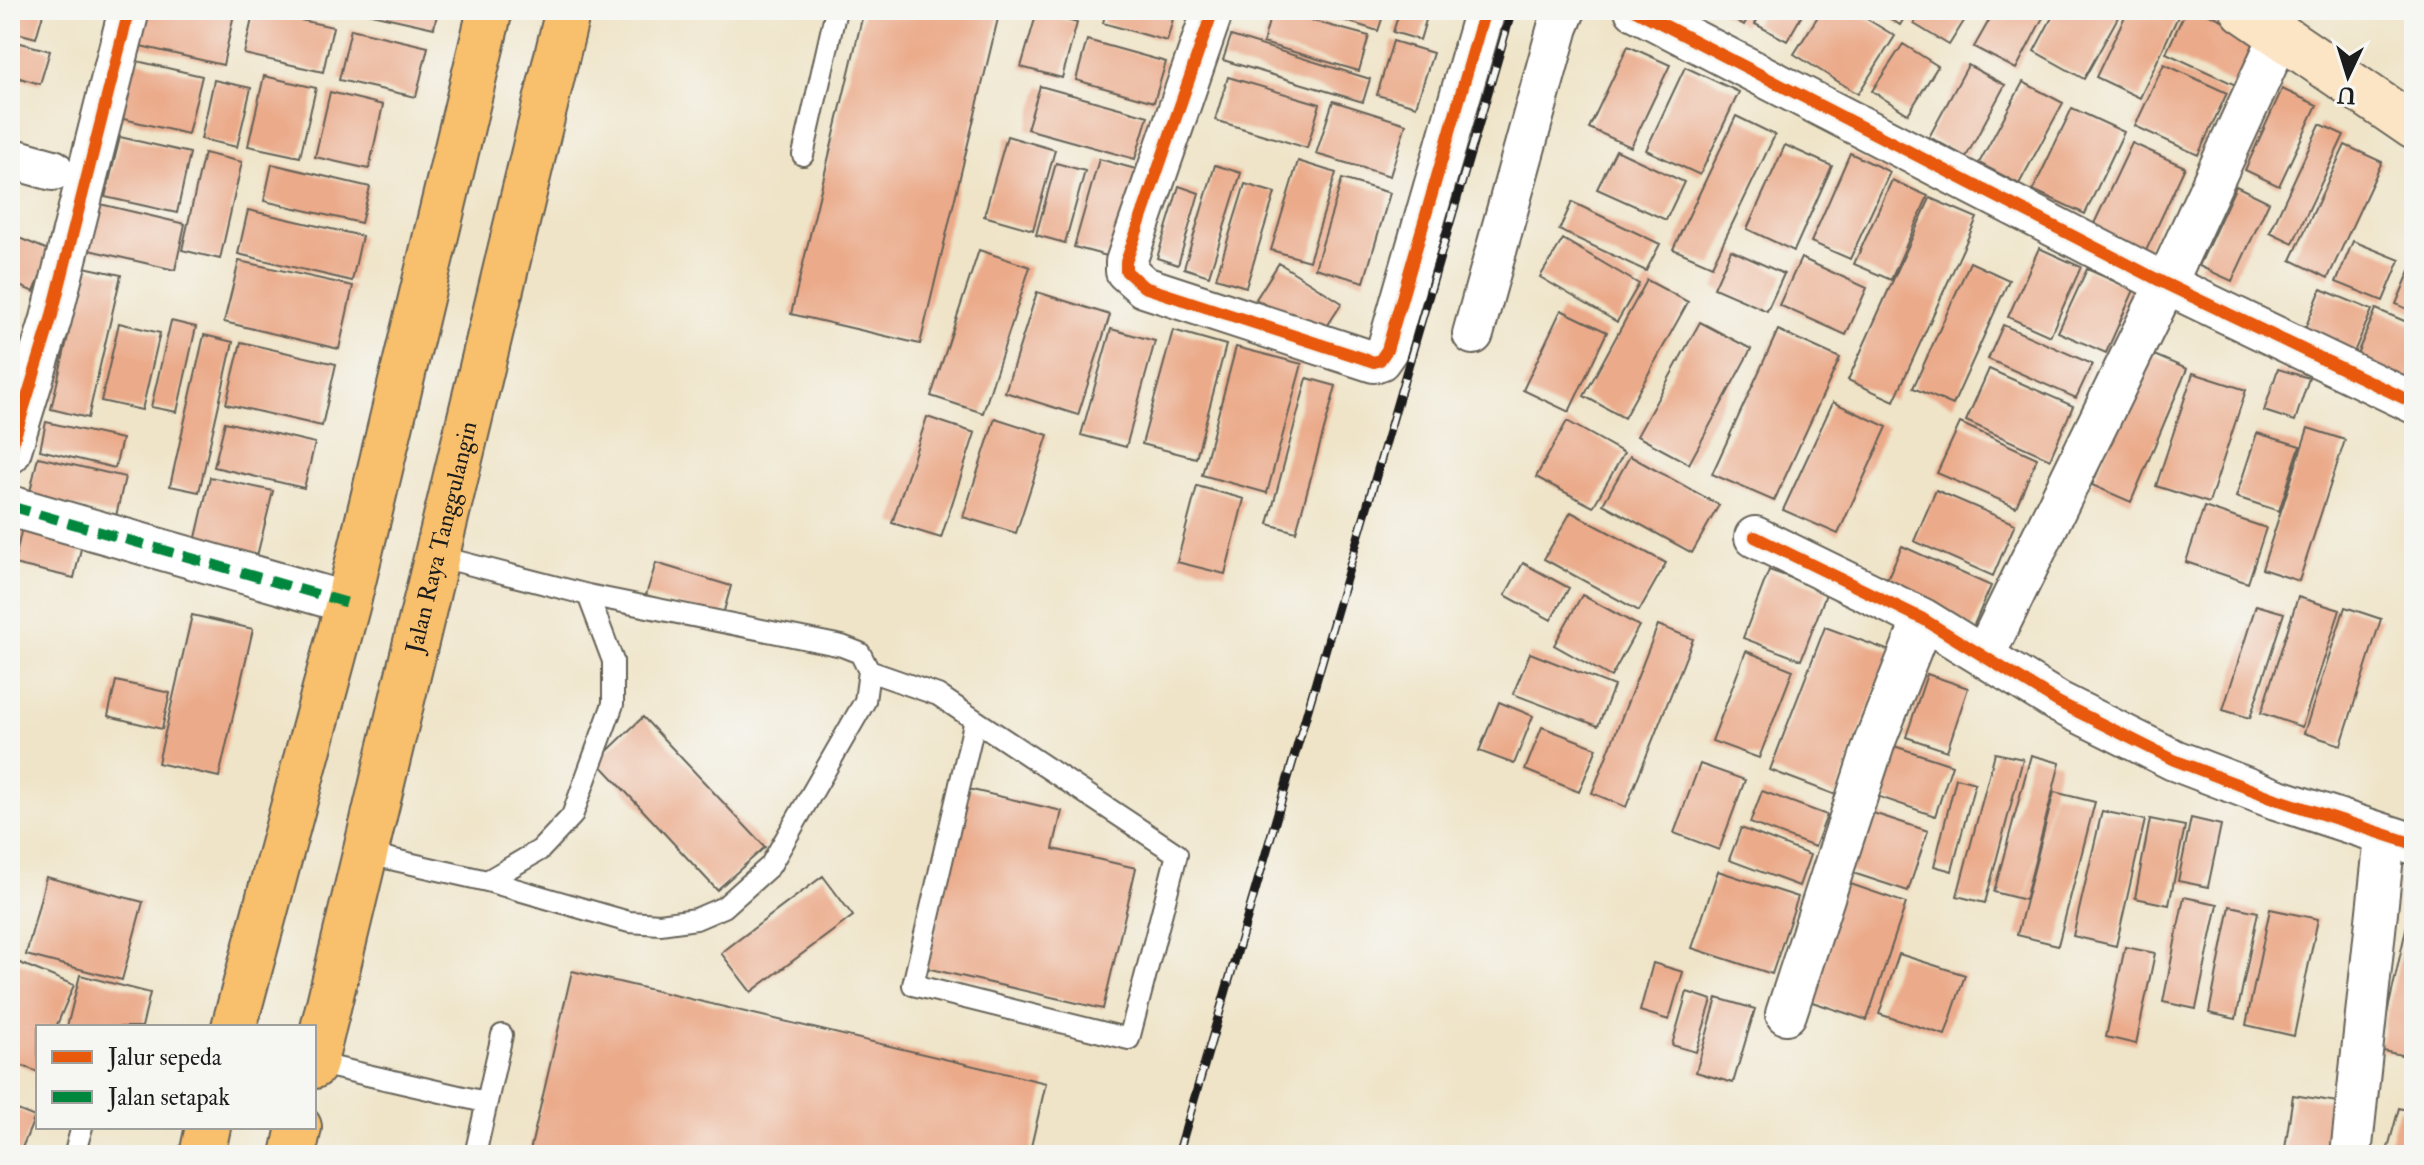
<svg xmlns="http://www.w3.org/2000/svg" width="2424" height="1165" font-family="'IM FELL Double Pica',serif">
<style>
.building{fill:#ebab8b}
.lines{fill:none;stroke-linecap:round;stroke-linejoin:round}
.lane-casing{stroke:#666258;stroke-width:24}
.street-casing{stroke:#666258;stroke-width:44}
.secondary-casing{stroke:#666258;stroke-width:48}
.highway-casing{stroke:#666258;stroke-width:48}
.lane{stroke:#fff;stroke-width:20}
.street{stroke:#fff;stroke-width:40}
.secondary{stroke:#fce5c4;stroke-width:44}
.highway{stroke:#f8bf6c;stroke-width:44}
.rail-casing{stroke:#1c1c1c;stroke-width:9}
.rail{stroke:#f6f6f2;stroke-width:6;stroke-dasharray:18;stroke-linecap:butt}
.quiet{stroke:#00873e;stroke-width:10;stroke-dasharray:20 10;stroke-linecap:butt}
.cycleway-casing{stroke:#f6f6f2;stroke-width:17}
.cycleway{stroke:#e8590c;stroke-width:12}
.labels{text-anchor:middle;stroke-width:8;stroke-linejoin:round;paint-order:stroke}
.street-label{font-size:24px;fill:#1c1c1c;stroke:#f6f6f2}
</style>
<rect width="100%" height="100%" fill="#f6f6f2"/>
<filter id="ink" filterUnits="userSpaceOnUse"><feTurbulence type="fractalNoise" baseFrequency=".0125" numOctaves="2"/><feDisplacementMap in="SourceGraphic" scale="16" xChannelSelector="R" yChannelSelector="G"/><feConvolveMatrix kernelMatrix="1 2 1 2 8 2 1 2 1" color-interpolation-filters="sRGB"/></filter>
<filter id="wash" filterUnits="userSpaceOnUse"><feTurbulence type="fractalNoise" baseFrequency=".006" numOctaves="4" result="noise"/><feDisplacementMap in="SourceGraphic" scale="32" xChannelSelector="R" yChannelSelector="G"/><feGaussianBlur stdDeviation="1.8" result="paint"/><feColorMatrix in="noise" values="0 0 0 0 0 0 0 0 0 0 0 0 0 0 0 0 0 1.4 0 .05"/><feComposite in="paint" operator="in"/></filter>
<g filter="url(#wash)">
<rect width="100%" height="100%" fill="#efe4c8"/>
<g id="blocks">
<path class="building" d="M10,10H44L36,38L10,31Z
M145,10H216L234,14L223,65L136,45Z
M254,10L333,27L323,72L244,54Z
M368,10H438L434,28L367,13Z
M864,10H1000L920,344L791,314Z
M1106,10H1142L1173,19L1167,41L1103,23Z
M1272,10L1369,36L1359,71L1263,43Z
M1311,10H1385L1378,31Z
M1400,10H1429L1420,40L1393,32Z
M1717,10H1752L1744,25Z
M1762,10H1805L1787,41L1755,24Z
M1822,10H1852L1895,36L1858,94L1794,54Z
M1877,10H1909L1900,25Z
M1923,10H1971L1949,45L1914,24Z
M1995,10H2047L2016,69L1974,47Z
M2056,10H2122L2084,79L2034,51Z
M2128,10H2181L2140,98L2096,77Z
M2186,10H2201L2265,40L2242,88L2166,53Z
M1037,12L1077,23L1062,78L1021,67Z
M351,29L428,47L416,97L339,80Z
M1231,36L1370,79L1363,102L1223,60Z
M10,40L50,51L40,84L10,75Z
M1087,40L1166,62L1154,102L1076,80Z
M1393,41L1433,53L1416,106L1377,95Z
M1903,44L1938,66L1908,114L1872,91Z
M1628,46L1670,65L1631,147L1589,128Z
M128,59L202,76L188,134L115,117Z
M2164,64L2227,93L2198,155L2135,126Z
M1968,65L2005,85L1966,157L1929,137Z
M1685,67L1739,92L1700,175L1646,150Z
M264,76L316,88L300,157L248,146Z
M1228,77L1320,104L1307,148L1215,120Z
M214,80L251,88L237,147L201,139Z
M2023,82L2063,103L2019,184L1979,163Z
M1040,86L1148,116L1135,159L1027,129Z
M2282,89L2317,105L2279,186L2245,170Z
M330,92L383,105L369,169L315,157Z
M1333,101L1406,124L1390,176L1316,154Z
M2072,108L2124,132L2085,214L2033,190Z
M1736,116L1775,135L1712,266L1673,249Z
M2320,124L2344,135L2293,243L2270,232Z
M1007,136L1055,150L1033,230L984,216Z
M120,137L190,153L177,213L105,197Z
M2132,143L2185,167L2144,255L2091,230Z
M1785,145L1832,166L1794,251L1747,229Z
M2345,145L2382,162L2328,278L2291,260Z
M1616,150L1684,182L1666,220L1597,189Z
M204,153L242,162L220,259L182,250Z
M1850,153L1890,172L1850,259L1811,242Z
M1099,159L1143,171L1118,259L1074,247Z
M1298,161L1336,173L1309,261L1271,250Z
M1056,163L1085,171L1065,243L1036,235Z
M272,164L370,187L361,223L264,201Z
M1215,165L1241,173L1209,276L1184,268Z
M1342,179L1390,193L1364,282L1315,268Z
M1892,180L1928,196L1891,280L1854,264Z
M1245,184L1275,193L1246,287L1216,278Z
M1179,186L1199,193L1178,265L1157,258Z
M2236,186L2269,202L2232,281L2199,266Z
M1930,198L1977,218L1894,401L1848,380Z
M1572,202L1660,244L1646,271L1559,230Z
M100,204L185,224L175,270L89,250Z
M248,210L362,236L352,281L238,254Z
M14,236L51,251L34,292L10,282V245Z
M1563,239L1639,284L1617,322L1540,277Z
M2353,241L2400,260L2383,301L2336,282Z
M2039,248L2081,267L2050,336L2008,317Z
M979,250L1030,267L983,413L931,396Z
M1731,250L1784,274L1767,311L1714,288Z
M1801,258L1867,288L1846,335L1779,305Z
M239,261L353,286L339,349L224,322Z
M2414,261V312L2396,304Z
M1970,262L2009,280L1953,405L1913,388Z
M1279,263L1342,303L1319,339L1256,299Z
M84,267L121,275L88,418L51,409Z
M2087,269L2134,290L2106,353L2058,332Z
M1647,280L1688,302L1624,418L1584,396Z
M2321,289L2372,310L2354,352L2304,331Z
M1037,292L1110,315L1078,415L1005,392Z
M2376,309L2414,325V382L2354,361Z
M1561,310L1607,332L1569,412L1523,390Z
M171,321L196,327L177,412L151,407Z
M1700,322L1751,349L1689,464L1637,436Z
M119,323L160,333L142,410L101,401Z
M2003,325L2092,364L2076,398L1988,359Z
M1111,329L1155,341L1126,447L1081,435Z
M1173,330L1226,345L1196,458L1142,444Z
M1778,330L1840,358L1774,501L1712,474Z
M204,335L233,342L199,492L170,486Z
M241,342L336,364L322,426L226,404Z
M1236,347L1302,364L1267,493L1202,475Z
M2147,352L2187,369L2131,502L2092,485Z
M1989,369L2073,406L2050,459L1966,421Z
M2278,369L2309,378L2295,421L2264,411Z
M2193,373L2246,390L2209,503L2156,486Z
M1307,378L1336,386L1296,532L1268,524Z
M1833,402L1887,427L1838,534L1783,510Z
M927,417L975,433L941,538L892,523Z
M995,418L1048,435L1016,533L963,517Z
M1567,421L1624,453L1593,507L1536,477Z
M46,422L122,439L115,468L40,450Z
M225,422L315,443L304,488L214,467Z
M1960,423L2037,458L2016,507L1937,473Z
M2308,428L2345,440L2299,581L2262,569Z
M2257,433L2300,446L2279,511L2236,497Z
M1630,456L1719,505L1692,553L1603,504Z
M38,457L125,477L116,516L29,496Z
M210,477L273,491L257,556L195,542Z
M1197,486L1244,499L1225,574L1177,562Z
M1936,490L2015,524L1993,576L1914,541Z
M2204,507L2266,528L2248,583L2186,562Z
M1571,512L1666,563L1639,611L1544,559Z
M24,518L85,532L74,578L14,564Z
M1902,546L1991,586L1973,627L1883,588Z
M656,563L731,586L722,618L646,595Z
M1523,563L1569,588L1551,620L1505,595Z
M1769,570L1827,591L1801,660L1743,638Z
M1582,595L1639,626L1611,677L1554,645Z
M2298,597L2340,610L2302,727L2261,713Z
M2256,605L2284,613L2250,718L2223,710Z
M2345,607L2381,619L2341,745L2304,733Z
M192,615L253,629L219,777L158,763Z
M1658,625L1693,639L1626,807L1592,793Z
M1825,627L1890,651L1836,795L1770,770Z
M1746,651L1793,670L1759,758L1712,741Z
M1530,653L1614,686L1598,726L1513,694Z
M1927,674L1968,688L1947,751L1906,737Z
M116,681L170,693L162,729L108,716Z
M1499,702L1533,716L1514,764L1479,751Z
M643,717L765,847L717,890L597,761Z
M1542,727L1597,748L1579,792L1525,770Z
M1888,744L1952,765L1935,816L1871,794Z
M1995,753L2023,759L1985,903L1957,896Z
M2031,755L2060,763L2025,900L1994,892Z
M1700,764L1745,780L1719,850L1674,833Z
M1956,778L1975,783L1952,871L1934,866Z
M968,789L1062,811L1053,849L1136,868L1103,1009L926,968Z
M1762,791L1827,815L1815,847L1750,823Z
M2054,792L2095,802L2058,945L2017,935Z
M1867,811L1928,831L1908,891L1847,871Z
M2102,811L2145,820L2116,946L2073,936Z
M2191,818L2221,825L2208,887L2178,881Z
M2150,819L2185,826L2169,905L2135,898Z
M1741,828L1810,855L1799,886L1729,860Z
M1718,871L1798,897L1772,974L1692,948Z
M823,876L853,916L751,992L721,953Z
M46,877L143,902L122,980L26,955Z
M1836,879L1906,903L1867,1020L1797,997Z
M2184,897L2218,904L2196,1009L2163,1002Z
M2230,906L2258,912L2236,1019L2209,1013Z
M2270,909L2318,919L2294,1036L2246,1025Z
M2410,911L2414,912V1058L2379,1050Z
M2125,947L2155,953L2136,1044L2106,1037Z
M1899,954L1965,975L1945,1035L1879,1014Z
M10,959L74,985L56,1027H38V1072L10,1061Z
M1653,963L1683,972L1669,1020L1640,1011Z
M572,971L1046,1083L1029,1155H529Z
M80,975L150,993L142,1027H67Z
M1687,992L1712,1000L1696,1052L1672,1045Z
M1717,998L1755,1009L1733,1083L1696,1072Z
M2293,1095L2338,1102L2330,1155H2284Z
M10,1107L35,1117L19,1155L10,1153Z
M2399,1108L2414,1112V1155H2386Z"/>
</g>
</g>
<g filter="url(#ink)">
<use href="#blocks" fill-opacity="0" stroke="#666258" stroke-width="2"/>
<g class="lines">
<g class="lane-casing">
<path id="lane" d="M803,155L836,10
M869,671L938,695L975,720L913,985L1129,1039L1177,854L975,720
M364,853L487,881L629,922L660,924L696,919L724,907L770,866L865,701L869,671L860,653L842,646L588,595L437,556
M487,881L540,850L572,816L613,704V661L588,595
M315,1063L485,1102
M74,1155L82,1127
M475,1155L502,1035"/>
</g>
<g class="street-casing">
<path id="street" d="M1213,10L1126,262V271L1144,287L1374,362L1380,360L1387,350L1485,10
M1635,10L2166,284L2414,403
M10,158L53,170
M1473,334L1558,27L1565,10
M10,453L51,319L129,10
M10,506L348,603
M1755,537L1923,619L2058,702L2174,760L2276,799L2414,844
M1984,656L2166,284L2279,38
M1786,1014L1875,741L1923,619
M2351,1155L2385,837"/>
</g>
<g class="secondary-casing">
<path id="secondary" d="M2243,10L2414,127"/>
</g>
<g class="highway-casing">
<g id="highway">
<path d="M234,1027L348,603L490,10"/>
<path id="s1" d="M314,1066L568,10"/>
<path d="M202,1155L208,1127"/>
<path d="M293,1155L299,1127"/>
</g>
</g>
<use href="#lane" class="lane"/>
<use href="#street" class="street"/>
<use href="#secondary" class="secondary"/>
<use href="#highway" class="highway"/>
<g class="rail-casing">
<path id="rail" d="M1178,1155L1512,10"/>
</g>
<use href="#rail" class="rail"/>
<path class="quiet" d="M10,506L348,603"/>
<g class="cycleway-casing">
<path id="cycleway" d="M1213,10L1126,262V271L1144,287L1374,362L1380,360L1387,350L1485,10
M1635,10L2166,284L2414,403
M10,453L51,319L129,10
M1755,537L1923,619L2058,702L2174,760L2276,799L2414,844"/>
</g>
<use href="#cycleway" class="cycleway"/>
</g>
</g>
<g class="labels">
<g class="street-label">
<text dy="8" stroke="none"><textPath href="#s1" startOffset="544">Jalan Raya Tanggulangin</textPath></text>
</g>
</g>
<rect width="2424" height="1165" fill="none" stroke="#f6f6f2" stroke-width="40"/>
<rect x="36" y="1025" width="280" height="104" fill="#f6f6f2" stroke="#9f9f9c" stroke-width="2"/>
<rect x="52" y="1051" width="40" height="12" fill="#e8590c" stroke="#9f9f9c" stroke-width="2"/>
<text x="108" y="1065" font-size="24" fill="#1c1c1c">Jalur sepeda</text>
<rect x="52" y="1091" width="40" height="12" fill="#00873e" stroke="#9f9f9c" stroke-width="2"/>
<text x="108" y="1105" font-size="24" fill="#1c1c1c">Jalan setapak</text>
<g transform="translate(2348 76) rotate(184)" stroke="#f6f6f2" stroke-width="6" paint-order="stroke">
<path d="M0-6L14 30L0 20L-14 30Z" fill="#1c1c1c"/>
<text y="-12" font-size="22" font-weight="bold" text-anchor="middle" fill="#1c1c1c">U</text>
</g>
</svg>
